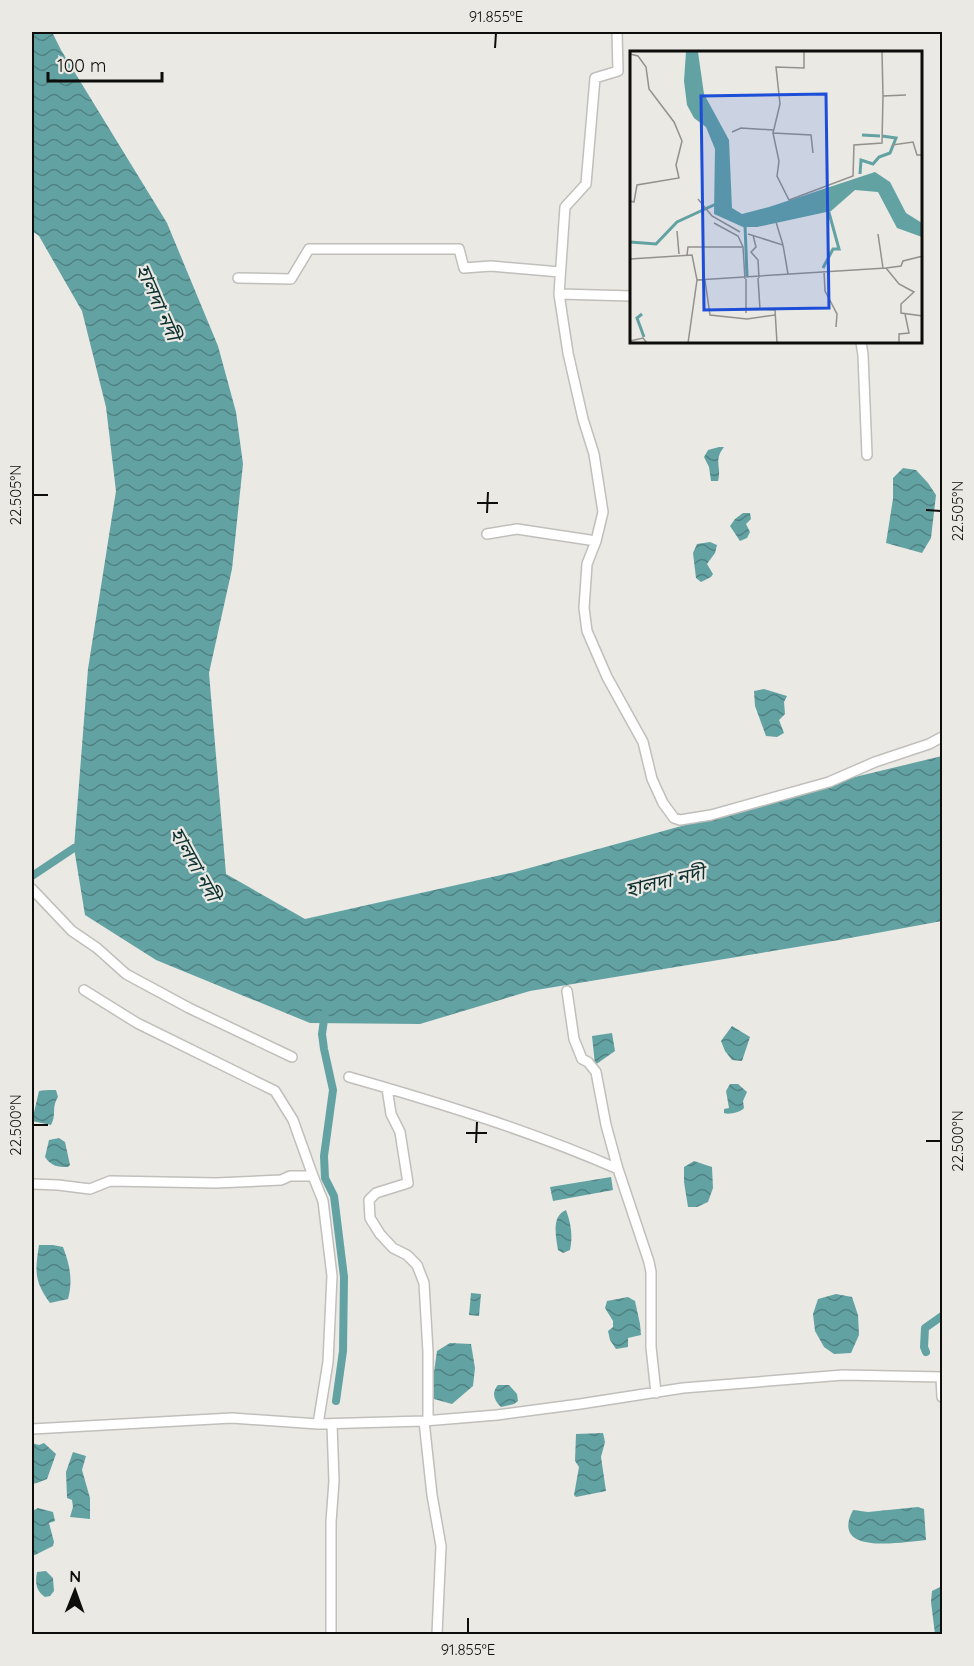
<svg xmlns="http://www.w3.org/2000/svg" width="974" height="1666" font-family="Quicksand,'Noto Sans Bengali',sans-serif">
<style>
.water{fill:url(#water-waves)}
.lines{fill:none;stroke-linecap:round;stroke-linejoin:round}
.canal{stroke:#63a2a3;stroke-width:8}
.minor-casing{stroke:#c0bfbb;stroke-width:12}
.minor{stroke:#fff;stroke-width:9}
.ticks{fill:none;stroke:#0d0d0b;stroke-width:2}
.labels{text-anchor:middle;stroke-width:4.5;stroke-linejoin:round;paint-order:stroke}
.water-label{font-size:20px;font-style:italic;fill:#0f3030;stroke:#eae9e4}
.inset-river{fill:none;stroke:#63a2a3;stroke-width:3}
.inset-road{fill:none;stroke:#92918d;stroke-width:1.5}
.view{fill:#1d4ed8;fill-opacity:0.15;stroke:#1d4ed8;stroke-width:3}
.inset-edge{fill:none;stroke:#0d0d0b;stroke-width:3}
.neatline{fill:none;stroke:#0d0d0b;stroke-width:2}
.ticks-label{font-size:15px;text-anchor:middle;fill:#0d0d0b}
</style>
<defs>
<pattern id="water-waves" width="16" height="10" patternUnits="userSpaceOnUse" patternTransform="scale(1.5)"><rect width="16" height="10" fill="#63a2a3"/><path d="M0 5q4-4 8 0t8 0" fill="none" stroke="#508283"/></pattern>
</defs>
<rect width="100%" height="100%" fill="#eae9e4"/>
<path class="water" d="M32,32H52L61,50L167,223L218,346L236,412L243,464L232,569L209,673L226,874L305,919L515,872L743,809L830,783L942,756V921L839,940L530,991L420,1024L310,1023L156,960L85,915L74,848L88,669L116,491L106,407L82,311L39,236L32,231Z
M719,447H724C713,461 722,467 718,481H711L709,467L704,457L708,450Z
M903,468L916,470L928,483L936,495L931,538L922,553L886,543L893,499V478Z
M743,513H750L751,519L746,524L750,532L747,538L740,541L730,526L735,519Z
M710,542L717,545L715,553L707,564L713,574L711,577L701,582L696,578L693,553L697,544Z
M764,689L787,696L784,702L785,714L779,720L784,733L777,737L766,736L755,706L754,691Z
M732,1026L750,1037L742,1061L732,1060L725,1051L721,1041Z
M612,1033L615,1051L595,1065L592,1036Z
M730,1084H738L747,1092L743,1101L744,1108C741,1112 729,1115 724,1113V1109L729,1108L726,1091Z
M48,1090H56L58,1097C51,1108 57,1114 51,1125L32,1121L39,1091Z
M59,1138L65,1142L70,1165L68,1167C57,1167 51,1166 45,1157L49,1140Z
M694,1161L712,1167L713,1188L708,1202L697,1207H688L684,1182V1167Z
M611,1177L613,1190L553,1201L550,1187Z
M566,1210C571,1223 573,1236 570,1250L563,1253L558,1250C556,1237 551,1216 566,1210Z
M39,1245H53L63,1247C70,1265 73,1281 68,1299L50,1303C34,1281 35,1271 39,1245Z
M471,1293L481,1294L479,1316L469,1315Z
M836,1294L852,1297L858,1315L859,1335L851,1353L834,1354L824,1347L815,1331L813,1314L818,1299Z
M628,1297L635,1301L640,1324L641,1335L628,1338V1347L616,1349L610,1340L608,1331L613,1327V1321L605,1308L607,1301Z
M450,1343L471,1344L475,1368L473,1386L452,1404L434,1399L433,1379L437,1351Z
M498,1385H509L517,1394L518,1401L514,1404L501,1407C494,1400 491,1393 498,1385Z
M603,1433L605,1442L601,1457L606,1491L576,1497L574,1495L579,1467L575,1461L576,1434Z
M32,1443L39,1445L44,1443L56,1454L47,1479L37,1483L32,1484Z
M73,1452L86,1456L82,1470L90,1498V1519L70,1517L73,1507L72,1500L67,1498L66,1472Z
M918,1507L924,1509L926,1540C903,1542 829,1556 853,1510L868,1512Z
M38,1508L53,1512L55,1521L49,1523L54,1542L53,1546L35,1555H32V1511Z
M46,1571L53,1578L54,1591L50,1596L45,1597C36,1591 35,1583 37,1572Z
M942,1586V1634H935L931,1602L932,1591Z"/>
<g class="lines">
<path class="canal" d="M32,876L74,848L83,846
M325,1013L322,1034L324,1049L333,1090L324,1156L325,1178L334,1196L344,1277L343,1351L336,1401
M926,1352L924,1347L925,1328L942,1316"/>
<g class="minor-casing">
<path id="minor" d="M617,32L618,71L595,78L586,184L565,207L559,294L568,353L583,419L594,454L603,512L596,541L587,564L584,608L587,631L607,677L643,742L652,779L663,803L674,818L680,820L711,815L829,782L875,762L929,744L942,737
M238,278L291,279L309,249H459L464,268L491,266L560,272
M559,294L632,296
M861,342L863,355L867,455
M487,534L517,529L596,541
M32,889L72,931L97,948L126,974L189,1008L292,1057
M84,990L137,1023L275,1091L293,1120L313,1176
M567,991L574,1039L582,1059L588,1062L596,1072L606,1125L618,1169
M349,1077C440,1103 531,1131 618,1169L649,1262L651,1272V1347L656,1393
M387,1088L391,1114L400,1132L408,1183L376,1193L369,1200L370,1218L380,1234L393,1248L407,1255L417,1265L424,1283L428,1352V1421
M32,1184L58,1185L90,1189L110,1181L216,1183L281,1180L290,1176H313L323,1201L332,1276L328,1362L318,1424
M941,1377L942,1397
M424,1421L432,1495L441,1546L437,1634
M32,1429L232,1418L318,1424L424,1421L497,1415L580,1404L683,1388L843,1375L942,1377
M331,1634V1522L334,1481L332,1424"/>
</g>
<use href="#minor" class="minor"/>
</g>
<path class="ticks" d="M495,48L496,33M33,495H48M477,503H498M926,510L941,511M487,513L488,492M33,1125H48M466,1133H487M926,1141H941M476,1143L477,1122M468,1633V1618"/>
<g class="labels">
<g class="water-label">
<text transform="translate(158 302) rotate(66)" y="7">হালদা নদী</text>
<text transform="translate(195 864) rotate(61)" y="7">হালদা নদী</text>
<text transform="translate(665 881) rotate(-13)" y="7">হালদা নদী</text>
</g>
</g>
<g transform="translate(630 51)">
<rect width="292" height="292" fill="#eae9e4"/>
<path d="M56,1H68L74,43L99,89L102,157L112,163L139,156L245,121L260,131L276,162L292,172V186L267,177L248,141L225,139L201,160L127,176H113L84,163L85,98L76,76L64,67L57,54L54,30Z" fill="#63a2a3"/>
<path class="inset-river" d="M232,84L250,85M230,123L231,109L243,113L249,106L260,102L266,87L252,85M115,174L117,225M0,191L26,193L47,171L86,153M193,217L203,198H209L198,158M12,263L7,267L14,286"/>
<path class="inset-road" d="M174,1V17L146,16L150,53L143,82L149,110L147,125L159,149L223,125L224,94L252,92L253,45L276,44M252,1L253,45M0,3L8,5L16,16L19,38L44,71L52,90L46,114L49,127L7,134L4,151L0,150M102,81L111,77L143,79M143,82L181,84L183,102M262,94L283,91L287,104H293M68,148L82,165L110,181M146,171L153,194M84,172L108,185L113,196M47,180L49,203M118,183L153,194L158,223M248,183L253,217M123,184L126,196L121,201L128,209L129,227M57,204L58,196H113L115,228M0,208L62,204L67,229L256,217L271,215L273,210L293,205M256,217L269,233L284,241L271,253V262L293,265M194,220L195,240L207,263L206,276M128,227L130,258L145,259L147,292M75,229L80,264L117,268L145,264M116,262V228M0,290L13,287L17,292M58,292L67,229M269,292V283L279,282L275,263"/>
<path class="view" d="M196,43L199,257L74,259L71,45Z"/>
<rect width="292" height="292" class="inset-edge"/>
</g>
<rect width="974" height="1666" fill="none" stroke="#eae9e4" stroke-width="66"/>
<g transform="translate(75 1591) rotate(1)" stroke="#eae9e4" stroke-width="4.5" paint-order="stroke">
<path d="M0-4.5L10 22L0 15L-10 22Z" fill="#0d0d0b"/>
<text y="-9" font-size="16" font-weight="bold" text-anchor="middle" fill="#0d0d0b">N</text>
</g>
<path d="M48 72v9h114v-9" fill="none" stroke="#0d0d0b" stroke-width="3"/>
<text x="57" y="72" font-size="18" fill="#0d0d0b" stroke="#eae9e4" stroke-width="4.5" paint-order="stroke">100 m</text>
<rect x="33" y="33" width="908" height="1600" class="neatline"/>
<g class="ticks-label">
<text x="496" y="22">91.855°E</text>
<text transform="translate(16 495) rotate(-90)" y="5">22.505°N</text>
<text transform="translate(958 511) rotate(-90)" y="5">22.505°N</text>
<text transform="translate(16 1125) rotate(-90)" y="5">22.500°N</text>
<text transform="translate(958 1141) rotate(-90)" y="5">22.500°N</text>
<text x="468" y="1655">91.855°E</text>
</g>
</svg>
